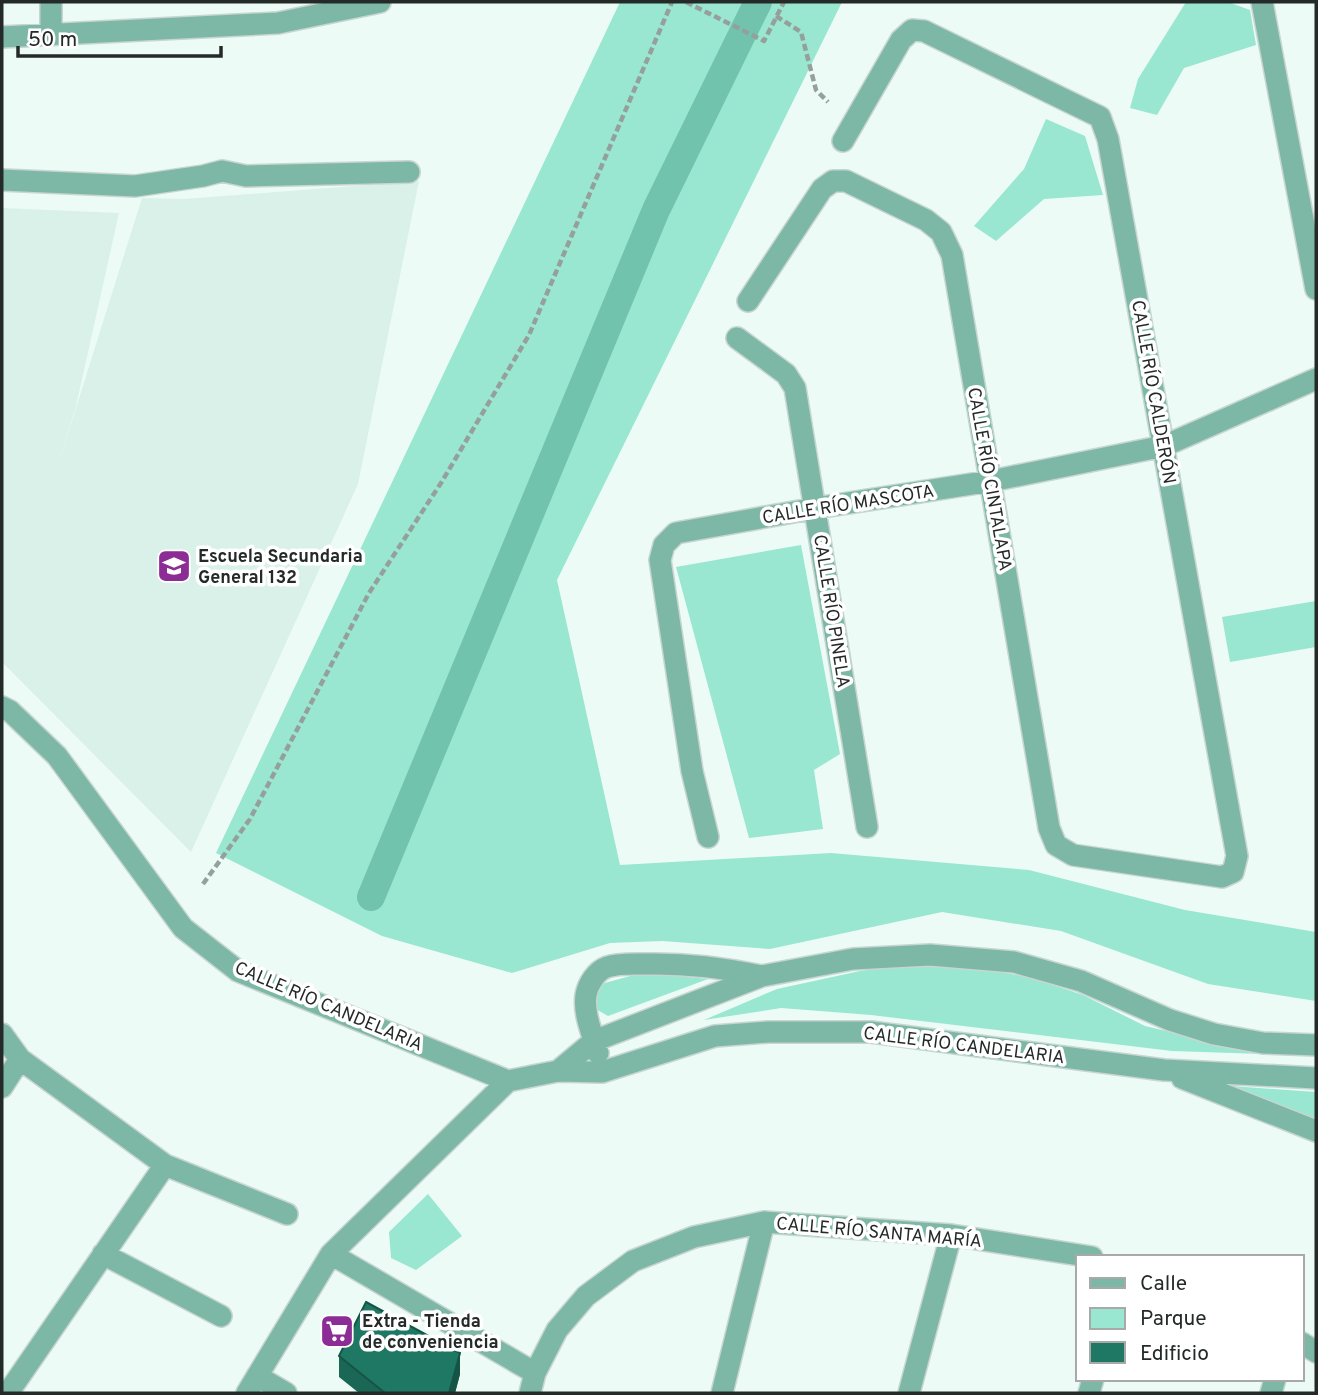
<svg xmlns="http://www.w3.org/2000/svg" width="1318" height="1395" font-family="Overpass,sans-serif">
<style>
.built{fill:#d9f1e9}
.green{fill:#99e7d0}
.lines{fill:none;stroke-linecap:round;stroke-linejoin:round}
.canal{stroke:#71c3ad;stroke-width:28}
.minor-casing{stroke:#c8d5d1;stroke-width:24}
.path{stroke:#95a09c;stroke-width:4.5;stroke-dasharray:7 3.5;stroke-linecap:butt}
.minor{stroke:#7db8a6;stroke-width:21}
.wall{fill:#1b6756}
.shaded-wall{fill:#165446}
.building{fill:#1f7864;stroke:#165446;stroke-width:2}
.labels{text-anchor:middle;stroke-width:7;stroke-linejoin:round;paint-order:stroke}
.street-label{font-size:18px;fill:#242a28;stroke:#fff}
.poi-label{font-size:18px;font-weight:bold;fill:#242a28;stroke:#fff;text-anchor:start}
</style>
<rect width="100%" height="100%" fill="#ecfbf6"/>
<path class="built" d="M419,181L358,484L191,852L2,662V208L119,213L76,406L53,481L142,198L184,199Z"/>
<path class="green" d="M620,2H842L557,580L620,865L831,853L1029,870L1185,910L1316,932V1001L1208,984L1061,931L942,912L770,949L662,941L610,943L512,973L382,936L216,853Z
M1186,2H1228L1250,10L1256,45L1184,68L1157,115L1130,108L1138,79Z
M1046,119L1085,136L1103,195L1044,199L996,241L974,226L1024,169Z
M801,545L840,754L814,770L823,829L749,838L676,567Z
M1316,601V647L1230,662L1222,617Z
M942,965L985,969L1032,978L1083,995L1145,1026L1263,1054L1172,1051L871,1015L781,1008L704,1020L777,989L860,971L897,966Z
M660,974L708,979L608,1016L596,1009L595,995L601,984L634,975Z
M1231,1086L1316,1092V1119Z
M428,1194L462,1236L416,1270L391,1258L389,1232Z"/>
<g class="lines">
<path class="canal" d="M371,897L656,210L758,2"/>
<g class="minor-casing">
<path id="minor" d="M51,2V35
M1262,2L1316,289
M2,37L278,23L380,2
M2,180L135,186L203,176L222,171L246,176L409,172
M748,301L822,189L833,181H846L926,220L941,232L952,255L1049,828L1056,845L1073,855L1222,877L1233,872L1237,856L1108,139L1100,117L924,31L912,30L901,40L843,141
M737,338L786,374L795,388L867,827
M2,707L10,711L57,756L183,928L238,971L508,1081L558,1071L602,1072L715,1036L768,1032H871L1164,1070L1316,1078
M708,837L692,771L660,560L664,545L676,533L816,508L991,481L1164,446L1316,379
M2,1034L20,1059L165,1165L287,1214
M598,1053C593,1036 583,1013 586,995C588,984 596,971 607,967C618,963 634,964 645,964C687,963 722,968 762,976
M558,1071L594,1041L762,976L853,959L930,955L1014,962L1081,981L1170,1020L1214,1034L1263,1043L1316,1045
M1182,1078L1316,1131
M2,1087L20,1059
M103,1254L221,1316
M331,1254L535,1373
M1302,1343L1316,1352
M257,1376L286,1393
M8,1393L165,1165
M247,1393L331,1254L508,1081
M530,1393L535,1373L557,1330L586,1296L633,1261L694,1237L764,1222L951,1235L1092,1257
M722,1393L764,1222
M909,1393L951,1235
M1089,1393L1093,1379
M1271,1393L1275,1379"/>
</g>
<path class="path" d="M686,2L764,41L784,2
M776,16L801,32L816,90L828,102
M203,884L250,819L369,593L441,483L529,335L672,2"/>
<use href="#minor" class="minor"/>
</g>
<path class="wall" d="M339,1356L460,1374L455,1393H359L339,1377Z"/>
<path class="shaded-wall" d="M460,1353V1374L455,1393H449Z"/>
<path class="building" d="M366,1302L460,1353L449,1393H385L339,1356Z"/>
<defs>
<g id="school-square" transform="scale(1.75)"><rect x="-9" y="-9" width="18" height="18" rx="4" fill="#8c2c95" stroke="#fff"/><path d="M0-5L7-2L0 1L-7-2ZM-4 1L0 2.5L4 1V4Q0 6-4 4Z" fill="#fff"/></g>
<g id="supermarket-square" transform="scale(1.75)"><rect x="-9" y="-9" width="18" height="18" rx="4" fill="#8c2c95" stroke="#fff"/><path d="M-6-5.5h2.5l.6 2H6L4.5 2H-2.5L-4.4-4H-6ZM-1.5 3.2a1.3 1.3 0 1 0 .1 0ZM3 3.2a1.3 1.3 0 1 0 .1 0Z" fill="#fff"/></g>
</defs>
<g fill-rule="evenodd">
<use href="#school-square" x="174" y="566"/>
<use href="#supermarket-square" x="337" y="1331"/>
</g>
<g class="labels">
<g class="street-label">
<text transform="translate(1154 392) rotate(80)" y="6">CALLE RÍO CALDERÓN</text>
<text transform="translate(990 479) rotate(80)" y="6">CALLE RÍO CINTALAPA</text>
<text transform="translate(848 504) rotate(-9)" y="6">CALLE RÍO MASCOTA</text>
<text transform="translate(832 611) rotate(81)" y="6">CALLE RÍO PINELA</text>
<text transform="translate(329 1006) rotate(23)" y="6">CALLE RÍO CANDELARIA</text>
<text transform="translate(964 1045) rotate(7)" y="6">CALLE RÍO CANDELARIA</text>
<text transform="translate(879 1232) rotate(5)" y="6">CALLE RÍO SANTA MARÍA</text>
</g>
<g class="poi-label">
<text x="198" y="562">Escuela Secundaria<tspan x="198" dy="21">General 132</tspan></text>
<text x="362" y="1327">Extra - Tienda<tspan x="362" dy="21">de conveniencia</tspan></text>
</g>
</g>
<rect width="1318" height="1395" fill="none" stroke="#242a28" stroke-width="7"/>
<rect x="1076" y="1255" width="228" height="126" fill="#ffffff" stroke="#a7aaa9" stroke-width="2"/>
<rect x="1090" y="1278" width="35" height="10" fill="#7db8a6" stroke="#a7aaa9" stroke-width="2"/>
<text x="1140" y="1290" font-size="21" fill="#242a28">Calle</text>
<rect x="1090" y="1308" width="35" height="21" fill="#99e7d0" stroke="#a7aaa9" stroke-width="2"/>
<text x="1140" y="1325" font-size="21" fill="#242a28">Parque</text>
<rect x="1090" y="1342" width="35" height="21" fill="#1f7864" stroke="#a7aaa9" stroke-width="2"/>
<text x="1140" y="1360" font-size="21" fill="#242a28">Edificio</text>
<path d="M18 46v10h203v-10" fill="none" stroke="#242a28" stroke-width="3.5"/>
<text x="28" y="46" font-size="21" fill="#242a28" stroke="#ffffff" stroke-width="5" paint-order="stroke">50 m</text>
</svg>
